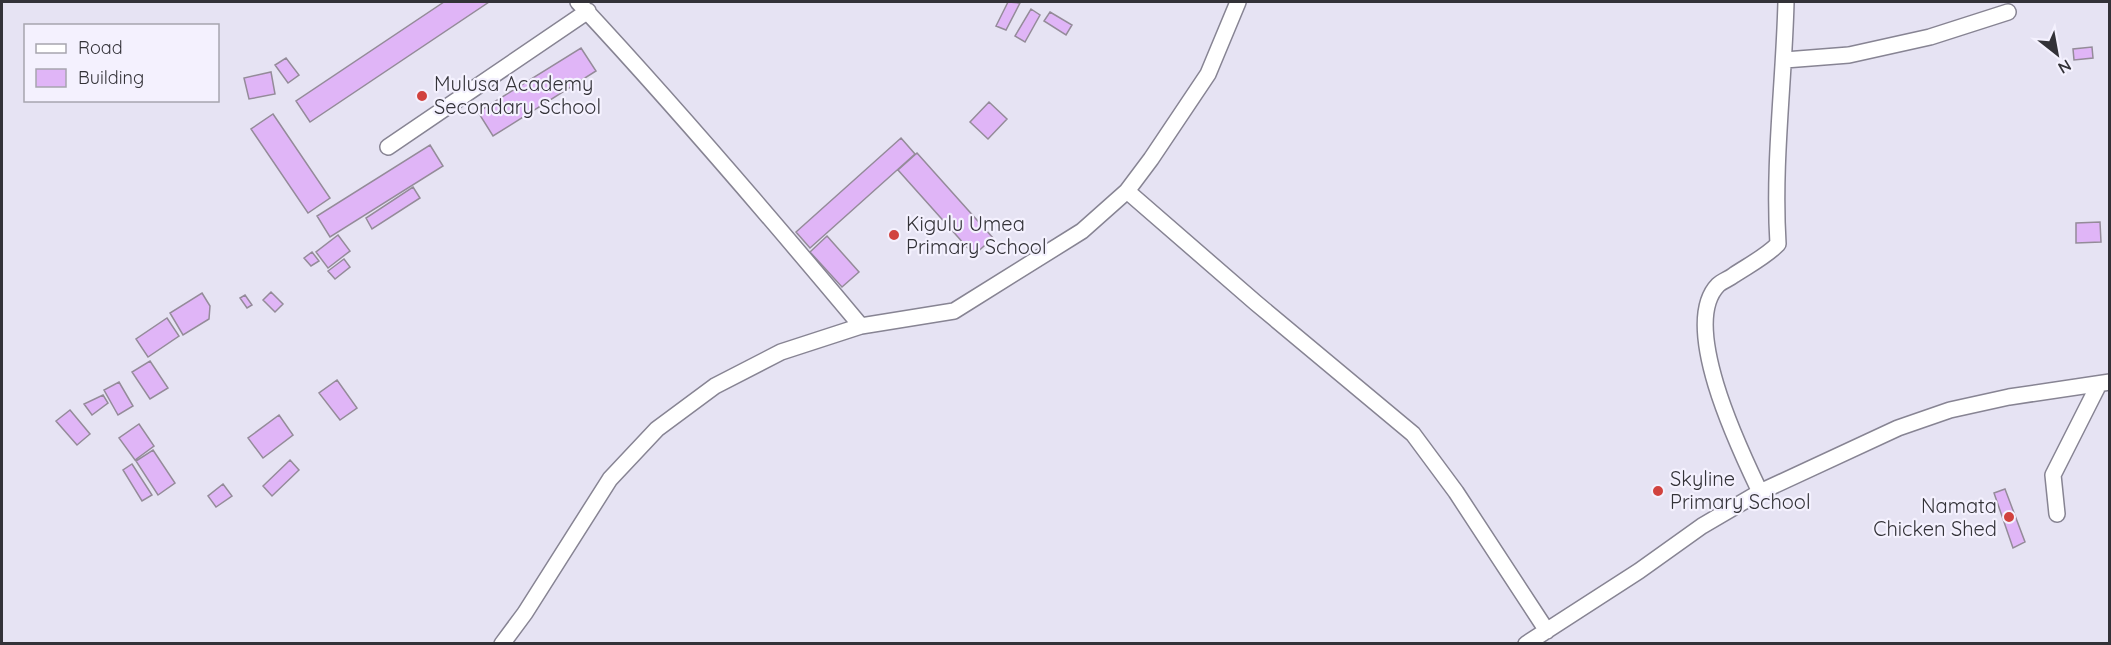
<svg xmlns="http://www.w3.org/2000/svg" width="2111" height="645" font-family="Quicksand,sans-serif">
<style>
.building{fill:#e0b5f7;stroke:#948b99;stroke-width:1.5}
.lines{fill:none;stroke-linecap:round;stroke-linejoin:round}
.street-casing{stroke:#878493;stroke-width:18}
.street{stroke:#fff;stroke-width:15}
.poi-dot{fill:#d1423e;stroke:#f4f1fe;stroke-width:2}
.labels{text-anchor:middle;stroke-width:4.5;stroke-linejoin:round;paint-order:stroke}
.poi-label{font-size:20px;fill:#333238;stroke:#f4f1fe;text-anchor:start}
</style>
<rect width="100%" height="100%" fill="#e6e3f3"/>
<path class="building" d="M444,2H489L310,122L296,101Z
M1008,2L1020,3L1006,30L996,26Z
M1031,9L1040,15L1025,42L1015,36Z
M1050,12L1072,25L1066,35L1044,21Z
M2092,47L2093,58L2074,60L2073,49Z
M581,48L596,71L493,136L478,112Z
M286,58L299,75L288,83L275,65Z
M271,72L275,94L249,99L244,78Z
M989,102L1007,119L988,139L970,122Z
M273,114L330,198L308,213L251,129Z
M901,138L915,154L810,248L796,232Z
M430,145L443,166L330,237L317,216Z
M917,153L993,238L974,255L898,170Z
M413,187L420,198L372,229L366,218Z
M2100,222L2101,242L2076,243V223Z
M338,235L350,251L328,268L316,252Z
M827,236L859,272L842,287L810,252Z
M312,252L319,261L311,266L304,258Z
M344,259L350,267L335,279L328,271Z
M271,292L283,304L275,312L263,300Z
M202,293L210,306L209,319L183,335L170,313Z
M245,295L252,305L247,308L240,298Z
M167,318L179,336L148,357L136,339Z
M150,361L168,388L150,399L132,372Z
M337,380L357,408L340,420L319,393Z
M119,382L133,406L118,415L104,390Z
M103,395L108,403L92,415L84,404Z
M70,410L90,434L77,445L56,421Z
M279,415L293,435L263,458L248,438Z
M139,424L154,446L135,460L119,438Z
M153,450L175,483L158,495L136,461Z
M290,460L299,470L272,496L263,486Z
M132,464L152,495L142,501L123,470Z
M223,484L232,496L216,507L208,496Z
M2005,489L2025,542L2013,548L1994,493Z"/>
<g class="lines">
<g class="street-casing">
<path id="street" d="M578,2C676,107 769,216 861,326
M1785,60L1849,55L1930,37L2008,12
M388,147L588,11
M1127,191L1256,303L1413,434L1456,492L1547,631
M1760,492C1740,450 1679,325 1718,285C1722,281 1729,279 1734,275C1749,265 1765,257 1778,244C1773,163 1784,83 1786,2
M2057,514L2053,475L2099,384
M502,644L525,613L610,479L657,429L715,386L781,352L861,326L954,311L1082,231L1127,191L1151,159L1208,74L1238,2
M1526,644L1639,571L1702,526L1760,492L1898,428L1950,410L2009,397L2110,382"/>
</g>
<use href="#street" class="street"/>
</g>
<g class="poi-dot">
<circle cx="422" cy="96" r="6"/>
<circle cx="894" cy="235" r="6"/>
<circle cx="1658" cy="491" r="6"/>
<circle cx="2009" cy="517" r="6"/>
</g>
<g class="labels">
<g class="poi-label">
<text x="434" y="91">Mulusa Academy<tspan x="434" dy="23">Secondary School</tspan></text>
<text x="906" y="231">Kigulu Umea<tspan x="906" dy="23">Primary School</tspan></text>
<text x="1670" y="486">Skyline<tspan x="1670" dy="23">Primary School</tspan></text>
<text x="1997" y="513" text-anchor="end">Namata<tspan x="1997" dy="23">Chicken Shed</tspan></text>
</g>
</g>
<rect width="2111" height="645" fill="none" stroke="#333238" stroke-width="6"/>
<rect x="24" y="24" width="195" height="78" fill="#f4f1fe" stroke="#a7a5af" stroke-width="1.5"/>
<rect x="36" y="44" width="30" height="9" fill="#ffffff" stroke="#a7a5af" stroke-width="1.5"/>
<text x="78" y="54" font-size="18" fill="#333238">Road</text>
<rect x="36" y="69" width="30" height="18" fill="#e0b5f7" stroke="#a7a5af" stroke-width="1.5"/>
<text x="78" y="84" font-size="18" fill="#333238">Building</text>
<g transform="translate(2057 54) rotate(149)" stroke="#f4f1fe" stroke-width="4.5" paint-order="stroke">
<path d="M0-4.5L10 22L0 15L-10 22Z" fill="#333238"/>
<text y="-9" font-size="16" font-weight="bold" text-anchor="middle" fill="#333238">N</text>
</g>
</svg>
